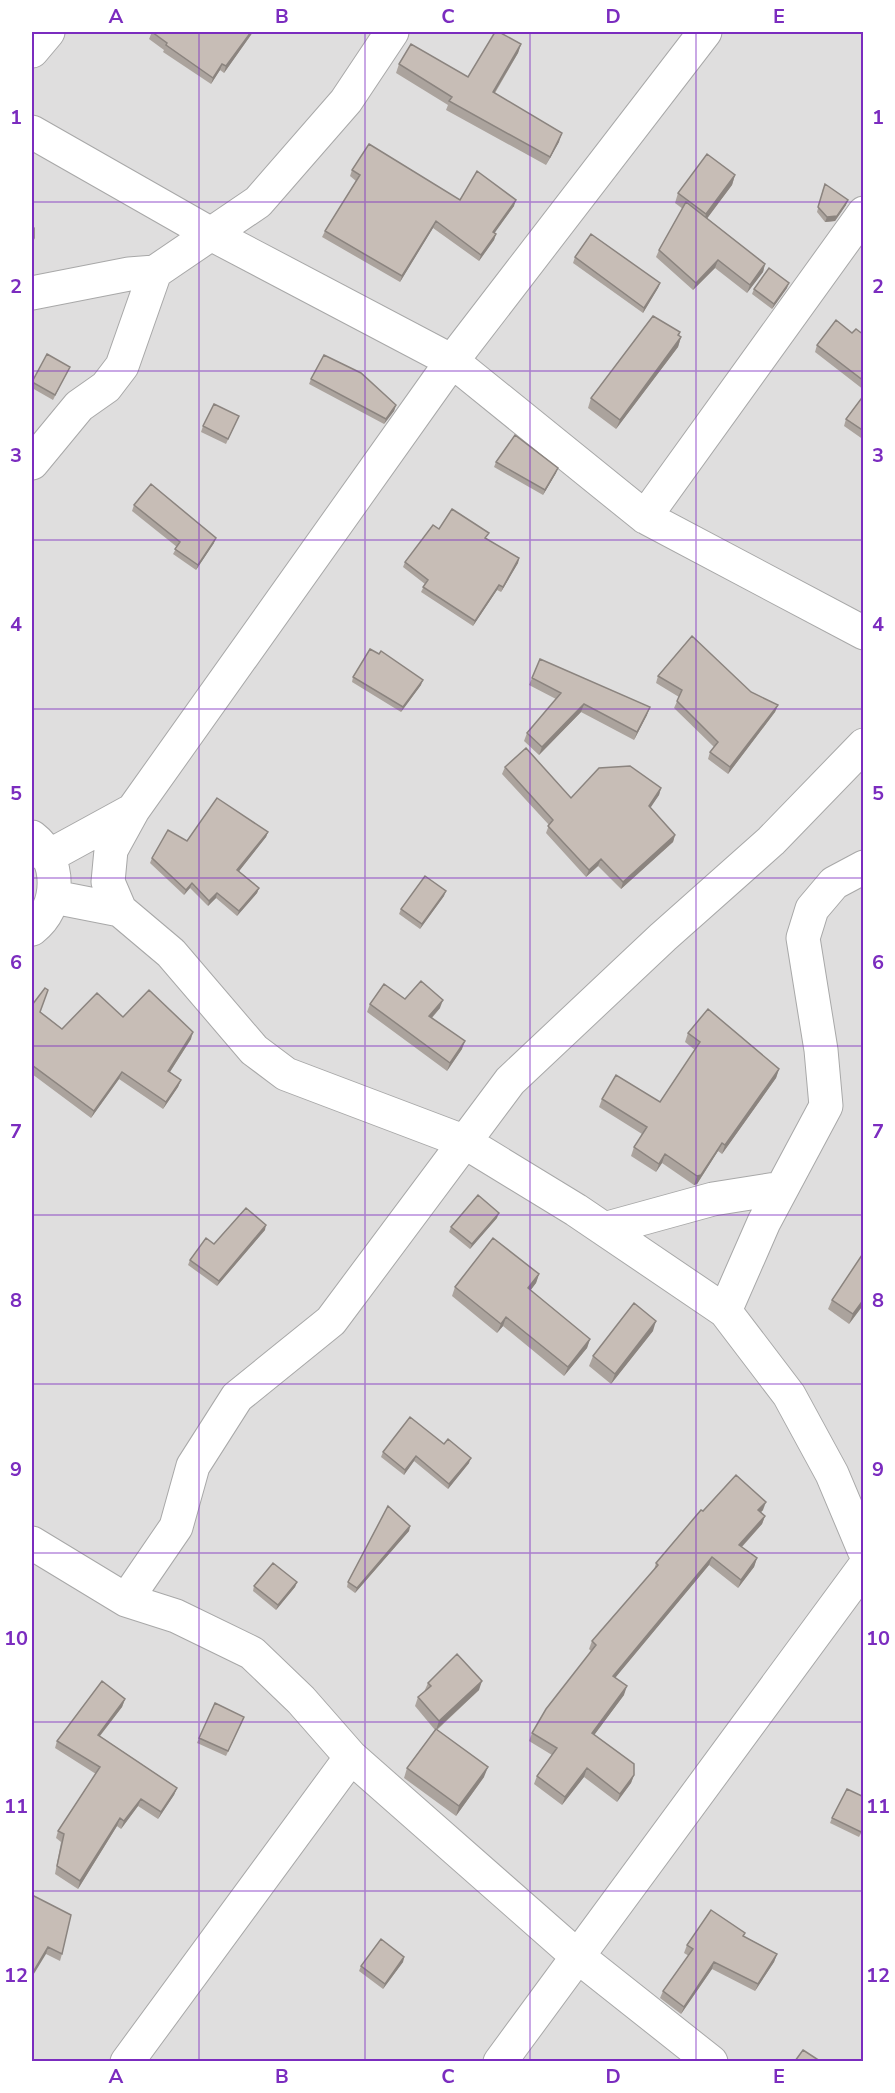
<svg xmlns="http://www.w3.org/2000/svg" width="895" height="2093" font-family="'Nunito Sans',sans-serif">
<style>
.residential{fill:#dfdede}
.lines{fill:none;stroke-linecap:round;stroke-linejoin:round}
.street-casing{stroke:#a8a8a8;stroke-width:35}
.street{stroke:#fff;stroke-width:33}
.wall{fill:#aba39d}
.shaded-wall{fill:#8b847f}
.building{fill:#c7bdb6;stroke:#8b847f;stroke-width:1.5}
.grid{fill:none;stroke:#7b2cbf;stroke-width:1.5;stroke-opacity:0.55}
.neatline{fill:none;stroke:#7b2cbf;stroke-width:2}
.grid-label{font-size:20px;text-anchor:middle;font-weight:bold;fill:#7b2cbf}
</style>
<rect width="100%" height="100%" fill="#f2eee7"/>
<path class="residential" d="M32,32H863V2061H32Z"/>
<g class="lines">
<g class="street-casing">
<path id="street" d="M705,32L452,361L133,810L111,850L108,882L120,910L171,953L254,1050L286,1074L463,1141L576,1210L725,1311L789,1395L832,1474L864,1550
M32,51L48,32
M32,132L211,234L452,361L645,517L864,633
M32,293L129,274L155,272L258,202L346,101L392,32
M32,463L79,406L106,387L122,366L155,272
M645,517L864,213
M32,837C62,860 61,907 32,929
M47,857L133,810
M54,897L120,910
M604,1229L713,1199L782,1188
M725,1311L764,1222L826,1106L821,1050L803,938L812,909L834,883L864,867
M32,1543L126,1600L176,1616L252,1653L301,1700L351,1757L576,1955L711,2062
M126,1600L176,1527L193,1466L237,1397L331,1321L510,1081L663,937L771,841L864,745
M127,2062L351,1757
M500,2062L864,1567"/>
</g>
<use href="#street" class="street"/>
</g>
<path class="wall" d="M152,32H253L224,73L220,70L211,84L163,52L164,50L149,39Z
M521,44L518,53L495,93L559,142L546,165L446,110L448,105L396,73L399,64L468,77Z
M352,170L460,200L514,206L494,233L496,234L494,240L479,261L433,228L400,282L322,237L325,231L356,181L350,176Z
M735,175L732,185L707,218L765,264L763,272L747,293L715,268L693,290L656,257L659,250L683,209L675,203L678,193Z
M823,189L846,205L835,221L825,222L817,212Z
M575,257L660,283L658,288L643,313L573,263Z
M787,288L772,309L752,294L754,289Z
M680,332L679,336L681,337L678,347L616,429L588,408L591,398Z
M852,333L864,335V390L815,352L817,345Z
M70,367L53,400L32,388V382Z
M311,379L396,405L394,411L384,424L309,384Z
M864,395V440L844,426L846,419Z
M239,416L226,444L201,432L203,426Z
M496,462L556,473L543,495L494,467Z
M134,505L214,543L196,570L173,554L177,547L132,511Z
M439,529L486,539L519,558L518,563L501,592L497,590L473,626L421,592L425,584L403,567L405,562Z
M658,676L751,692L778,705L775,712L728,774L708,759L710,752L714,747L674,708L679,697L656,683Z
M353,677L421,685L401,712L352,682Z
M532,678L647,715L634,740L581,712L539,755L524,741L527,733L556,699L529,685Z
M505,767L571,798L661,788L659,795L650,807L675,835L673,842L621,889L598,866L586,877L546,833L549,825L502,774Z
M268,832L266,837L239,871L259,888L257,893L237,916L216,898L208,906L190,888L184,895L150,863L152,858L187,841Z
M444,896L420,929L399,914L401,909Z
M405,999L440,1008L432,1018L462,1049L447,1071L367,1012L370,1004Z
M32,1005L62,1029L123,1017L191,1039L170,1072L181,1080L178,1087L163,1109L119,1079L91,1118L32,1074Z
M688,1033L779,1069L776,1078L722,1154L718,1151L697,1184L694,1185L662,1163L656,1172L631,1156L634,1147L642,1134L599,1107L602,1099L660,1102L695,1050L685,1042Z
M497,1218L470,1249L449,1232L451,1227Z
M265,1230L217,1286L188,1265L190,1260L214,1244Z
M864,1252V1304L849,1324L828,1309L832,1300Z
M539,1274L536,1283L530,1290L590,1339L587,1348L564,1376L503,1326L497,1333L452,1296L455,1287Z
M653,1331L611,1384L589,1366L593,1356Z
M383,1452L469,1463L448,1489L414,1461L404,1475L381,1457Z
M763,1510L761,1512L765,1516L762,1524L742,1547L757,1558L754,1567L738,1588L709,1565L615,1678L624,1695L594,1735L634,1775L631,1783L617,1802L584,1777L562,1805L534,1784L537,1776L552,1755L529,1741L532,1733L591,1651L589,1649L592,1641L654,1570L656,1563L703,1511Z
M410,1526L409,1531L355,1593L347,1587L348,1582Z
M297,1582L295,1587L276,1610L253,1591L254,1586Z
M428,1683L479,1690L437,1730L484,1777L456,1816L404,1778L407,1768L435,1730L415,1706L418,1697L424,1692Z
M125,1699L122,1707L100,1736L177,1788L174,1795L158,1819L138,1806L121,1829L117,1826L78,1889L55,1874L61,1842L56,1838L58,1831L96,1774L55,1748L57,1741Z
M242,1722L226,1756L197,1743L199,1738Z
M864,1797V1828L859,1837L830,1823L832,1818Z
M32,1895L62,1954L60,1961L46,1954Z
M745,1933L744,1936L777,1954L774,1962L755,1991L712,1969L681,2014L660,1998L663,1991L689,1956L684,1953L687,1945Z
M404,1957L403,1962L383,1989L359,1971L361,1966Z"/>
<path class="shaded-wall" d="M251,32H253L224,73L226,66Z
M521,44L518,53L490,100L493,92Z
M222,64L220,70L211,84L213,78Z
M562,133L559,142L546,165Z
M735,175L732,185L703,224L706,214Z
M516,200L514,206L491,238L493,232Z
M848,200L846,205L835,221L825,222L827,217Z
M436,221L433,228L400,282L402,276Z
M496,234L494,240L479,261L481,255Z
M718,260L715,268L693,290L696,283Z
M765,264L763,272L747,293L750,285Z
M660,283L658,288L643,313L644,308Z
M789,283L787,288L772,309L774,304Z
M681,337L678,347L616,429L620,420Z
M396,405L394,411L384,424L386,419Z
M558,468L556,473L543,495L545,490Z
M216,538L214,543L196,570L198,565Z
M519,558L518,563L501,592L503,587Z
M499,585L497,590L473,626L475,621Z
M423,680L421,685L401,712L403,707Z
M584,704L581,712L539,755L542,747Z
M778,705L775,712L728,774L730,767Z
M650,707L647,715L634,740L637,732Z
M661,788L659,795L647,813L649,806Z
M268,832L266,837L236,875L237,870Z
M675,835L673,842L621,889L623,882Z
M601,859L598,866L586,877L589,870Z
M192,883L190,888L184,895L186,890Z
M259,888L257,893L237,916L239,911Z
M446,891L444,896L420,929L422,924Z
M217,893L216,898L208,906L209,901Z
M443,1000L440,1008L426,1024L429,1016Z
M193,1032L191,1039L166,1078L168,1071Z
M465,1041L462,1049L447,1071L450,1063Z
M779,1069L776,1078L722,1154L725,1145Z
M122,1072L119,1079L91,1118L94,1111Z
M181,1080L178,1087L163,1109L166,1102Z
M722,1143L718,1151L697,1184L694,1185L697,1176Z
M665,1154L662,1163L656,1172L659,1164Z
M499,1213L497,1218L470,1249L472,1244Z
M266,1225L265,1230L217,1286L219,1281Z
M539,1274L536,1283L525,1298L528,1288Z
M864,1299V1304L849,1324L853,1314Z
M506,1317L503,1326L497,1333L501,1324Z
M656,1321L653,1331L611,1384L615,1374Z
M590,1339L587,1348L564,1376L568,1367Z
M416,1456L414,1461L404,1475L405,1470Z
M471,1458L469,1463L448,1489L449,1484Z
M766,1502L763,1510L755,1518L758,1510Z
M765,1516L762,1524L736,1553L739,1545Z
M410,1526L409,1531L355,1593L357,1588Z
M712,1557L709,1565L610,1684L613,1676Z
M757,1558L754,1567L738,1588L741,1580Z
M297,1582L295,1587L276,1610L278,1605Z
M482,1681L479,1690L436,1730L439,1721Z
M627,1686L624,1695L589,1742L592,1733Z
M125,1699L122,1707L95,1742L98,1735Z
M488,1767L484,1777L456,1816L459,1806Z
M587,1768L584,1777L562,1805L565,1797Z
M634,1775L631,1783L617,1802L620,1794Z
M177,1788L174,1795L158,1819L161,1812Z
M141,1799L138,1806L121,1829L124,1821Z
M120,1818L117,1826L78,1889L80,1881Z
M48,1947L46,1954L32,1977V1974Z
M777,1954L774,1962L755,1991L758,1984Z
M404,1957L403,1962L383,1989L385,1984Z
M714,1962L712,1969L681,2014L684,2007Z"/>
<path class="building" d="M152,32H251L226,66L222,64L213,78L166,45L167,43Z
M495,32H499L521,44L493,92L562,133L550,157L449,101L452,97L399,64L411,44L468,77Z
M369,144L460,200L477,171L516,200L493,232L496,234L481,255L436,221L402,276L325,231L360,175L352,170Z
M707,154L735,175L706,214L678,193Z
M825,184L848,200L837,216L827,217L818,207Z
M686,202L765,264L750,285L718,260L696,283L659,250Z
M32,226L34,228V238L32,242Z
M591,234L660,283L644,308L575,257Z
M769,268L789,283L774,304L754,289Z
M653,316L680,332L678,335L681,337L620,420L591,398Z
M836,320L852,333L856,329L864,335V381L817,345Z
M47,354L70,367L55,395L32,382Z
M324,355L361,373L396,405L386,419L311,379Z
M864,395V431L846,419Z
M214,404L239,416L228,439L203,426Z
M515,435L558,468L545,490L496,462Z
M151,484L216,538L198,565L175,549L180,542L134,505Z
M452,509L489,533L485,538L519,558L503,587L499,585L475,621L423,587L428,580L405,562L433,525L439,529Z
M692,636L751,692L778,705L730,767L710,752L718,742L677,701L682,690L658,676Z
M370,649L379,654L381,651L423,680L403,707L353,677Z
M540,659L650,707L637,732L584,704L542,747L527,733L561,693L532,678Z
M526,748L571,798L599,768L630,766L661,788L649,806L675,835L623,882L601,859L589,870L548,826L553,820L505,767Z
M217,798L268,832L237,870L259,888L239,911L217,893L209,901L192,883L186,890L152,858L168,830L187,841Z
M425,876L446,891L422,924L401,909Z
M421,981L443,1000L429,1016L465,1041L450,1063L370,1004L384,984L405,999Z
M45,988L48,990L40,1012L62,1029L97,993L123,1017L149,990L193,1032L168,1071L181,1080L166,1102L122,1072L94,1111L32,1065V1005Z
M708,1009L779,1069L725,1145L722,1143L701,1175L697,1176L665,1154L659,1164L634,1147L647,1127L602,1099L616,1075L660,1102L700,1042L688,1033Z
M478,1195L499,1213L472,1244L451,1227Z
M246,1208L266,1225L219,1281L190,1260L206,1238L214,1244Z
M493,1238L539,1274L528,1288L590,1339L568,1367L506,1317L501,1324L455,1287Z
M864,1252V1299L853,1314L832,1300Z
M634,1303L656,1321L615,1374L593,1356Z
M410,1417L444,1444L448,1439L471,1458L449,1484L416,1456L405,1470L383,1452Z
M736,1475L766,1502L758,1510L765,1516L739,1545L757,1558L741,1580L712,1557L613,1676L627,1686L592,1733L634,1764V1775L620,1794L587,1768L565,1797L537,1776L557,1748L532,1733L546,1709L596,1645L592,1641L658,1565L656,1563L701,1510L703,1511Z
M388,1506L410,1526L357,1588L348,1582Z
M273,1563L297,1582L278,1605L254,1586Z
M457,1654L482,1681L439,1721L418,1697L431,1686L428,1683Z
M102,1681L125,1699L98,1735L177,1788L161,1812L141,1799L124,1821L120,1818L80,1881L57,1866L64,1834L58,1831L100,1767L57,1741Z
M215,1703L244,1717L228,1751L199,1738Z
M436,1729L488,1767L459,1806L407,1768Z
M847,1789L864,1797V1827L861,1832L832,1818Z
M32,1895L71,1915L62,1954L48,1947L32,1974Z
M711,1910L745,1933L743,1936L777,1954L758,1984L714,1962L684,2007L663,1991L693,1949L687,1945Z
M381,1939L404,1957L385,1984L361,1966Z
M803,2050L820,2061H795Z"/>
<path class="grid" d="M199,32V2062M365,32V2062M530,32V2062M696,32V2062M32,202H864M32,371H864M32,540H864M32,709H864M32,878H864M32,1046H864M32,1215H864M32,1384H864M32,1553H864M32,1722H864M32,1891H864"/>
<rect width="895" height="2093" fill="none" stroke="#ffffff" stroke-width="66"/>
<rect x="33" y="33" width="829" height="2027" class="neatline"/>
<g class="grid-label">
<text x="116" y="23">A</text>
<text x="282" y="23">B</text>
<text x="448" y="23">C</text>
<text x="613" y="23">D</text>
<text x="779" y="23">E</text>
<text x="16" y="124">1</text>
<text x="878" y="124">1</text>
<text x="16" y="293">2</text>
<text x="878" y="293">2</text>
<text x="16" y="462">3</text>
<text x="878" y="462">3</text>
<text x="16" y="631">4</text>
<text x="878" y="631">4</text>
<text x="16" y="800">5</text>
<text x="878" y="800">5</text>
<text x="16" y="969">6</text>
<text x="878" y="969">6</text>
<text x="16" y="1138">7</text>
<text x="878" y="1138">7</text>
<text x="16" y="1307">8</text>
<text x="878" y="1307">8</text>
<text x="16" y="1476">9</text>
<text x="878" y="1476">9</text>
<text x="16" y="1645">10</text>
<text x="878" y="1645">10</text>
<text x="16" y="1813">11</text>
<text x="878" y="1813">11</text>
<text x="16" y="1982">12</text>
<text x="878" y="1982">12</text>
<text x="116" y="2083">A</text>
<text x="282" y="2083">B</text>
<text x="448" y="2083">C</text>
<text x="613" y="2083">D</text>
<text x="779" y="2083">E</text>
</g>
</svg>
